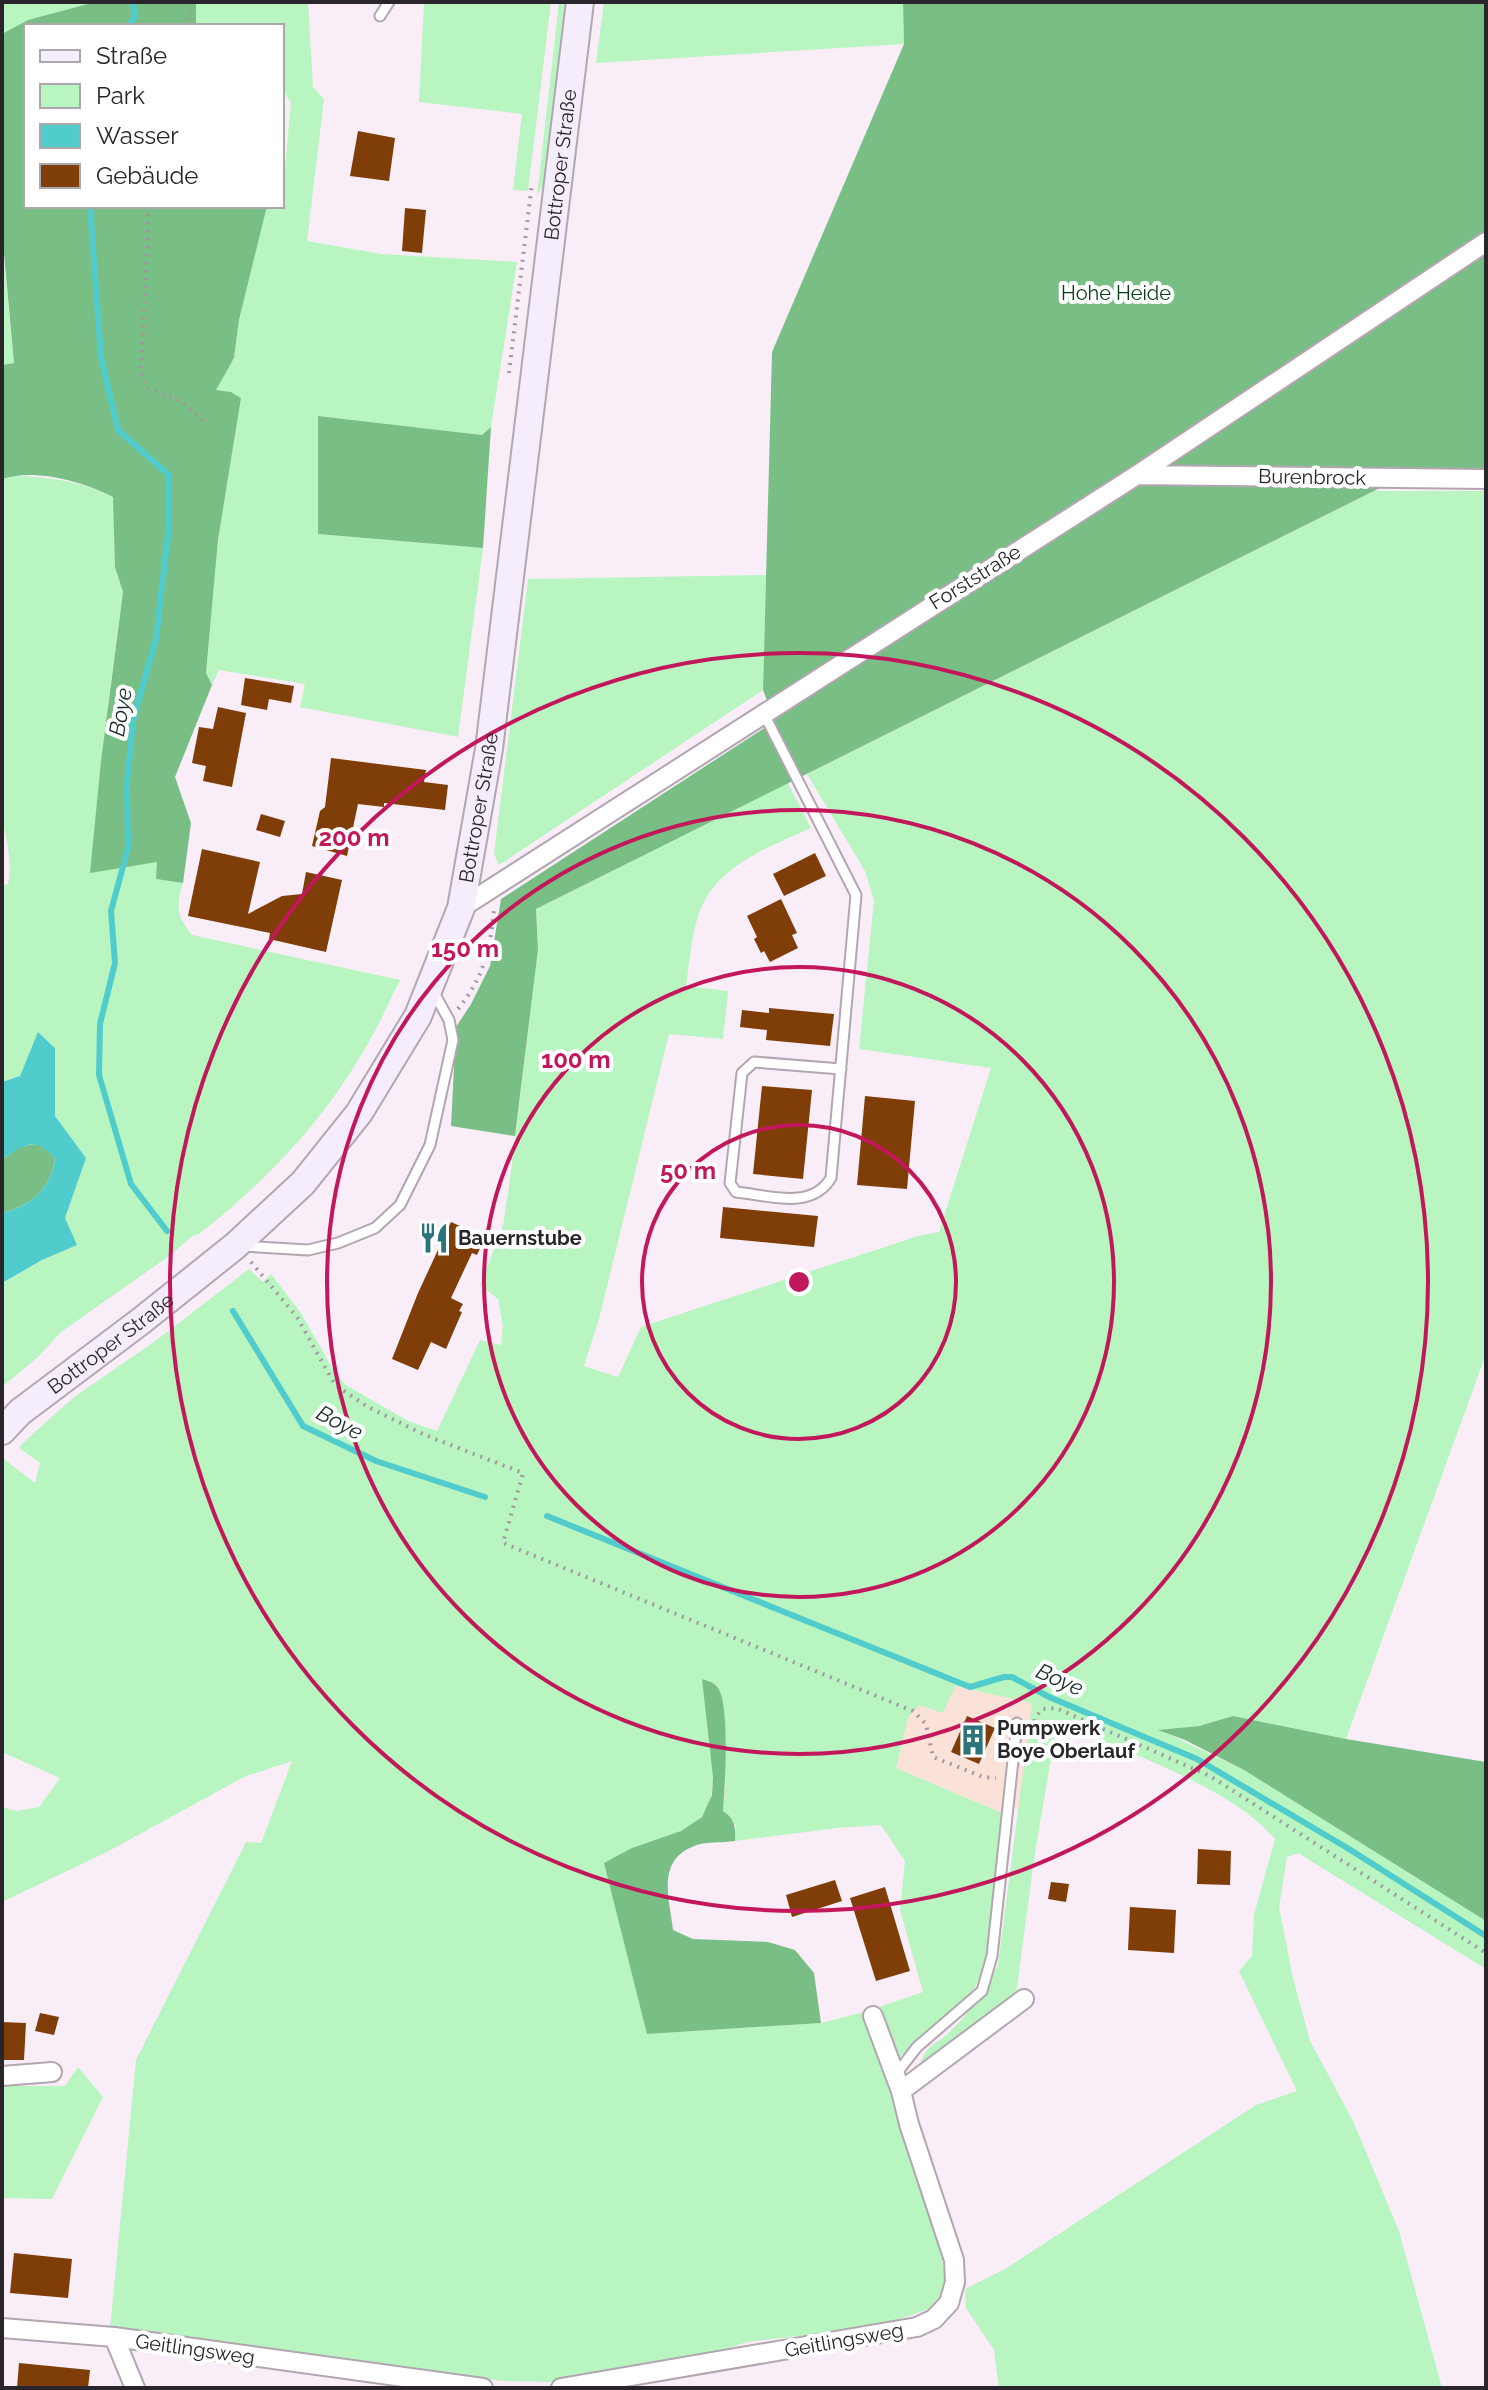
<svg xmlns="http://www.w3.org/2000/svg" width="1488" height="2390" font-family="Raleway,sans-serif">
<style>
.industrial{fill:#fae2d8}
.green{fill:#b8f5c1}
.forest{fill:#79bf85}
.water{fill:#50cccd}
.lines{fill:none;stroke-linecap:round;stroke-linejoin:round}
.stream{stroke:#50cccd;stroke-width:6}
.building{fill:#7f3d07}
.lane-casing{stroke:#b2a6b1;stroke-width:13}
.street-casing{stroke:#b2a6b1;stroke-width:22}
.secondary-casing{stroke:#b2a6b1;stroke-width:30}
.path{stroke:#a097a0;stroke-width:4;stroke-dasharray:2 6;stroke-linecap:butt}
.lane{stroke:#fff;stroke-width:9}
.street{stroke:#fff;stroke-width:18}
.secondary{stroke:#f5edfb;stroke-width:26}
.ring{fill:none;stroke:#c2185b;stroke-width:4}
.labels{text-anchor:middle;stroke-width:8;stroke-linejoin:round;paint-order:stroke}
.street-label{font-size:20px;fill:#2a252a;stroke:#fff}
.park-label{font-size:20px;fill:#083d18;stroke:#fff}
.poi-label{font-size:20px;font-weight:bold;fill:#2a252a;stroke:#fff;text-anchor:start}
.water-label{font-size:22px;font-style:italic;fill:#192e2e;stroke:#fff}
.centre{fill:#c2185b;stroke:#fff;stroke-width:4}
.ring-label{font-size:24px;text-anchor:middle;font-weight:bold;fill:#c2185b;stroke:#fff;stroke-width:8;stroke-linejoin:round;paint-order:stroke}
</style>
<rect width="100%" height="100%" fill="#f9edf8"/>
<path class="industrial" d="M955,1686L1032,1703L1019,1809L1004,1805L1002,1813L896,1768L908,1718L919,1705Z"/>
<path class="green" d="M2,2H95L28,20L2,34Z
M196,2H308L313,87L324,99L307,241L381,254L517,262L491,427L482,435L318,416V534L483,548L458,737L300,707L305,684L219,670L212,685L206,673L218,540L241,398L231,392L215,390L234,358L239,320L266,209L267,206H282V180L284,178L291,102C277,89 282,46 282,26H196Z
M424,2H551L528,191L513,190L522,114L419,102Z
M559,2H567L544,183L537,196Z
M604,2H903L904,44L596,63Z
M2,261H4L14,363L2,365Z
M10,476C46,476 80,481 114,497L115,567L123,592L108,705L158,862L157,879L183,883C176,906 176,915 192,935L400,980C388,1004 377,1029 363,1052C321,1124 264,1183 199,1234L192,1236L172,1254L61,1332L38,1357L2,1387V1283L42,1260L76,1245L65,1218L86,1158L55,1116V1048L39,1032L20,1076L2,1082V886L8,884C12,866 8,839 2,822V479Z
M1374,491H1486V1354L1346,1739L1233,1716L1199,1726L1160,1730L1244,1770L1486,1921V1969L1298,1853L1287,1857L1279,1907L1293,1978L1310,2041L1353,2121L1399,2231L1442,2388H999L994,2350L966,2308L965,2289L1007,2268L1256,2105L1297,2091L1239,1971L1252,1956L1254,1915L1275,1839C1232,1787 1120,1749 1057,1723L1034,1859L1016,1995L921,2066C921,2051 933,2045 944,2037C968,2016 983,1993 998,1965L1032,1703L955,1686L943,1713L919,1705L908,1718L896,1768L1002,1813L988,1951L982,1973L971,1995L897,2059L879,2007L923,1992L900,1910L905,1861L881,1825L837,1828L735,1841L736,1826L723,1812L726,1781L714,1684L702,1679C706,1712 726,1794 700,1818C682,1835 654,1840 632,1848L647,2034L821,2023L864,2012L929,2205L941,2252L945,2282L942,2296L931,2308L880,2326L747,2342L694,2360L597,2376L554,2382L506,2381L452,2376L110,2329L136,2060L246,1842L261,1843L292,1761L244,1777L107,1852L2,1902V1807L17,1811L39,1807L60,1778L2,1752V1461L4,1459L35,1483L40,1463L19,1448L25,1441L74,1397L154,1342L249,1269L263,1282L271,1274L301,1313L335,1373L346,1385L408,1421L437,1431L480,1340L501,1345L503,1326L498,1299L480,1285L503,1226L511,1172L538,950L536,909L788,783L811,828C771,846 721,864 702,906C691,931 690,960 686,986L728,991L723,1039L669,1034L599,1319L584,1366L618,1377L641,1327L918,1236L939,1232L991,1068L859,1049L874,901L865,871L807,774Z
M766,575L763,690L499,865L494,854L528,579Z
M78,2067L103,2097L52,2199L2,2198V2086H65Z"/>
<path class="forest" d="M95,2H196V26H26V206H267L239,320L234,358L216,390L231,392L241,398L218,540L206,673L212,685L175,777L191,823L183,883L156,879L157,862L90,873L101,761L123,592L115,567L113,497C83,482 36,468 2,479V365L14,363L2,232V34L28,20Z
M903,2H1486V473L1412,472L536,909L538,950L515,1136L451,1126L456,1027L471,1004L490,966L501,899L775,721L763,690L772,352L904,44Z
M318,416L482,435L491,427L483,548L318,534Z
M37,1144L46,1148L55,1159C51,1189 31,1206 2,1213V1160L21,1146Z
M702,1679C708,1681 714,1682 718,1688C730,1705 725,1788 723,1811C735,1819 736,1828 735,1841C723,1843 703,1841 692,1847C656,1862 670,1901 673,1930L693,1939L768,1942L795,1950L814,1973L821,2023L647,2034L604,1863L632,1848L681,1831L702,1817L712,1795L713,1777Z
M1233,1716L1346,1739L1486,1762V1921L1244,1770L1185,1740L1158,1730L1199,1726Z"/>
<path class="water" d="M38,1032L55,1048V1116L86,1158L65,1218L77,1245L42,1260L2,1283V1213C31,1206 51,1189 55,1159C36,1135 23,1145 2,1160V1082L20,1076Z"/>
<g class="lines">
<path class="stream" d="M129,26L135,16L133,2
M90,206L101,357L118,430L169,475V526L156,639L133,720L127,783L128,848L111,911L115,963L100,1024L99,1075L131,1184L167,1231
M233,1311L303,1426L376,1461L485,1497
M547,1516L970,1687L1004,1677H1012L1049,1697L1197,1759L1349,1849L1486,1936"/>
</g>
<path class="building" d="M358,131L395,138L389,181L350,176Z
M405,208L426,210L422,253L402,251Z
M245,678L294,686L291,703L269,699L267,710L241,705Z
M218,707L246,713L232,787L203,781L206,766L192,763L199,727L213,729Z
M331,758L426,770L424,782L448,785L445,810L384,803V807L358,804L347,856L312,846L320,811L325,807Z
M261,814L285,821L280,837L256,830Z
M202,849L260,862L248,914L282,896L302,894L306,872L342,880L326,952L269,939L270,933L188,916Z
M815,853L826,876L784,896L773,874Z
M781,899L797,933L792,935L798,948L770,962L764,951L761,953L754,939L757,937L747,916Z
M769,1008L834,1014L830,1046L766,1040L767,1030L740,1027L742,1010L769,1013Z
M762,1086L812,1090L803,1179L753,1174Z
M865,1096L915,1101L907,1189L857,1185Z
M723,1207L818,1216L814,1247L720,1238Z
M451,1222L485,1237L477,1255L472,1253L451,1298L463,1304L459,1311L462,1312L446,1349L431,1342L418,1370L392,1359L418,1293Z
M967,1716L995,1728L979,1764L951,1752Z
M1198,1849L1231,1851L1230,1885L1197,1884Z
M835,1880L842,1901L792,1917L786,1895Z
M1051,1882L1069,1884L1066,1902L1048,1899Z
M885,1887L910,1971L876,1981L850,1898Z
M1130,1907L1176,1910L1174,1953L1128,1950Z
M40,2013L59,2017L54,2035L35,2031Z
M2,2022L26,2023L24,2060H2Z
M14,2253L72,2259L68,2298L10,2293Z
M19,2363L90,2370L88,2388H17Z"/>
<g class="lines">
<g class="lane-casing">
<path id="lane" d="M380,16L389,2
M764,714L856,895L831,1178C811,1211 768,1195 736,1192L730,1183L742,1073L754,1062L841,1069
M242,1246L308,1250L338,1243L375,1228L400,1205L430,1145L453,1040L449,1020L434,993
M896,2074L917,2047L982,1991L992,1956L1017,1723"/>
</g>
<g class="street-casing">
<path id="street" d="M1137,475L1486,479
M461,908L1137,475L1486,242
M873,2016L901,2091
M2,2076L52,2072
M2,2328L114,2337L483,2388
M114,2337L135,2388
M561,2388L917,2327L934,2319L949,2303L955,2282L954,2260L909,2124L901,2091L1024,1999"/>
</g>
<g class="secondary-casing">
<g id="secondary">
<path id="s1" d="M2,1431L20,1412L141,1321L235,1246L303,1183L359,1113L418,1016L461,908L489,749L580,2"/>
</g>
</g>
<path class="path" d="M191,2L192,26
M149,206L141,372L146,388L183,402L208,425
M509,373L532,183
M458,1009C484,977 490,950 494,910
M251,1262L297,1317L335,1385L368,1407L425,1435L523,1473L503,1543L913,1711L926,1724L933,1757L983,1777L996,1778
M1033,1729L1035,1718L1042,1709L1056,1708L1210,1776L1486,1953"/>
<use href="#lane" class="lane"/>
<use href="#street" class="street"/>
<use href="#secondary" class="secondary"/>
</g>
<g class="ring">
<circle cx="799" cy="1282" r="157"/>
<circle cx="799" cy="1282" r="315"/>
<circle cx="799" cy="1282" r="472"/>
<circle cx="799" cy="1282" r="629"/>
</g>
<defs>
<g id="restaurant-bare" transform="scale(2.4)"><path d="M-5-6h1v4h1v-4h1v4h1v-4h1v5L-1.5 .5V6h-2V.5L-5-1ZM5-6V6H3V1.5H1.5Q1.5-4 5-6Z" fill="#2b747a" stroke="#fff" stroke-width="2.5" paint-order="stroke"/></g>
<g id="building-bare" transform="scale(2.4)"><path d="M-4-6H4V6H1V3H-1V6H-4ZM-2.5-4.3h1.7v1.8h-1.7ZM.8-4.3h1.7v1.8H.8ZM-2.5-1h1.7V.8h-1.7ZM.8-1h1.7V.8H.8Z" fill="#2b747a" stroke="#fff" stroke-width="2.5" paint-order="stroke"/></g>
</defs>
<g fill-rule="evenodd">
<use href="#restaurant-bare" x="434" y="1238"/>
<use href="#building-bare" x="973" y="1740"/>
</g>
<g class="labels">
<g class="street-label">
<text dy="7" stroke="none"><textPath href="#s1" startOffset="1460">Bottroper Straße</textPath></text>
<text transform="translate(1312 477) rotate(1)" y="7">Burenbrock</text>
<text transform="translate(975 577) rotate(-32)" y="7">Forststraße</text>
<text dy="7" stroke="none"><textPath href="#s1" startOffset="812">Bottroper Straße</textPath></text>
<text dy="7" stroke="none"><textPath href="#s1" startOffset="140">Bottroper Straße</textPath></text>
<text transform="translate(844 2340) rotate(-10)" y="7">Geitlingsweg</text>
<text transform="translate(195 2349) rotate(8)" y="7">Geitlingsweg</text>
</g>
<g class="park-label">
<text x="1116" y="300">Hohe Heide</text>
</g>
<g class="poi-label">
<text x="458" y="1245">Bauernstube</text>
<text x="997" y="1735">Pumpwerk<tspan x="997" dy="23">Boye Oberlauf</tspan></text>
</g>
<g class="water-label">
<text transform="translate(120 712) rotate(-80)" y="8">Boye</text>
<text transform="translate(340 1422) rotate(28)" y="8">Boye</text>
<text transform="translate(1060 1679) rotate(24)" y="8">Boye</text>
</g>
</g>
<circle cx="799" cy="1282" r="12" class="centre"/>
<g class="ring-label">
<text x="354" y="846">200 m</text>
<text x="465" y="957">150 m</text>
<text x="576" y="1068">100 m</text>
<text x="688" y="1179">50 m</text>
</g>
<rect width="1488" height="2390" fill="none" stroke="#2a252a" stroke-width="8"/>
<rect x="24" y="24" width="260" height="184" fill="#ffffff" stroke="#aaa8aa" stroke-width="2"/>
<rect x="40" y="50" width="40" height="12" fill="#f5edfb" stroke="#aaa8aa" stroke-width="2"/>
<text x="96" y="64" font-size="24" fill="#2a252a">Straße</text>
<rect x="40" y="84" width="40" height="24" fill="#b8f5c1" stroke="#aaa8aa" stroke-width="2"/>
<text x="96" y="104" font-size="24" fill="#2a252a">Park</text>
<rect x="40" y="124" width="40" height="24" fill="#50cccd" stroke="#aaa8aa" stroke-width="2"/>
<text x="96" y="144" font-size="24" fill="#2a252a">Wasser</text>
<rect x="40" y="164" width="40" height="24" fill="#7f3d07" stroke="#aaa8aa" stroke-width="2"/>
<text x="96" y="184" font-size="24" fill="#2a252a">Gebäude</text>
</svg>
